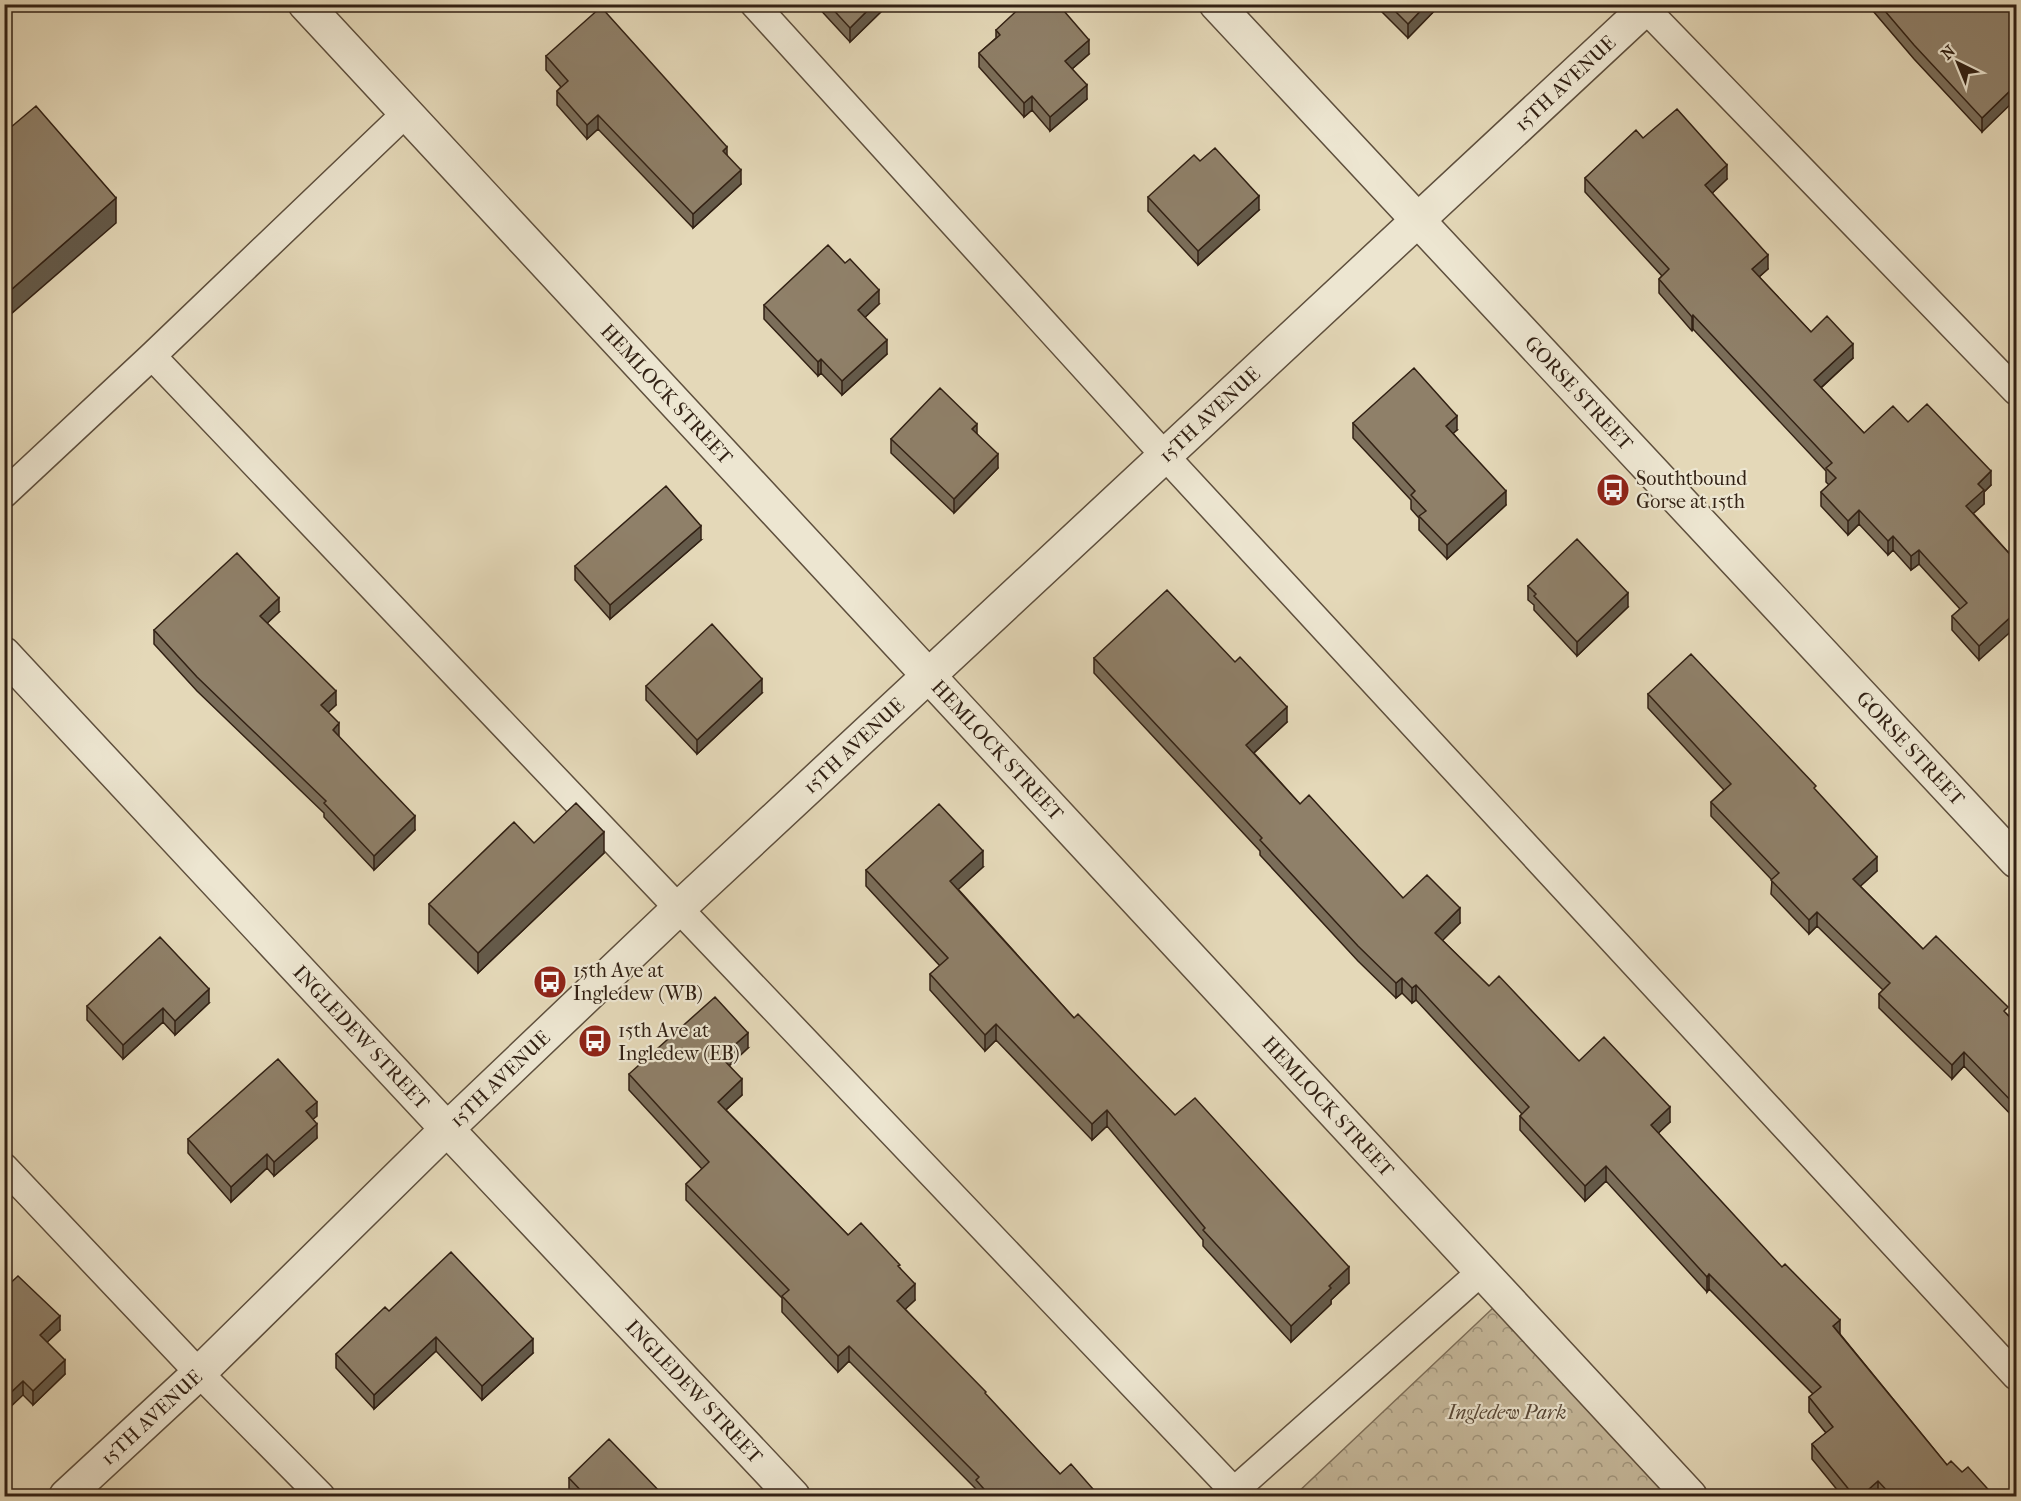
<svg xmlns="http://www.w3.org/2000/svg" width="2021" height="1501" font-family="'IM FELL French Canon',serif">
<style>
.park{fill:url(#park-crowns);stroke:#7c6d58;stroke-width:1.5}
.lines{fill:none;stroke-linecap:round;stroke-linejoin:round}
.service-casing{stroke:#5e4f3d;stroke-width:30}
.minor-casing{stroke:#5e4f3d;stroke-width:36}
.service{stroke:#ede6d1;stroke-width:27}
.minor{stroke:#ede6d1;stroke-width:33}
.wall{fill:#7b6e5a;stroke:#322114;stroke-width:1.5}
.shaded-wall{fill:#645a4a;stroke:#322114;stroke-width:1.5}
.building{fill:#8f8069;stroke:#322114;stroke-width:1.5}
.labels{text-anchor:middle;stroke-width:4.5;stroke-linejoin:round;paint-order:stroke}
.street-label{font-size:20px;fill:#322114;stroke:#ede6d1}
.poi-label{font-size:20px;fill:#322114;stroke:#ede6d1;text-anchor:start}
.park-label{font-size:20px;font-style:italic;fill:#574736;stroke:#ede6d1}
</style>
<defs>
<pattern id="park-crowns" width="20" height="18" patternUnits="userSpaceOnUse" patternTransform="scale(1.5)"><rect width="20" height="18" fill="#c6b99c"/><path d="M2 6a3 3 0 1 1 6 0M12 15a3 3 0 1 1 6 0" fill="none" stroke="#a1967e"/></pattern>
</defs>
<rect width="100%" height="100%" fill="#e4d8b8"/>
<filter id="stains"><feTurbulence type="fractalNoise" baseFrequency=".00333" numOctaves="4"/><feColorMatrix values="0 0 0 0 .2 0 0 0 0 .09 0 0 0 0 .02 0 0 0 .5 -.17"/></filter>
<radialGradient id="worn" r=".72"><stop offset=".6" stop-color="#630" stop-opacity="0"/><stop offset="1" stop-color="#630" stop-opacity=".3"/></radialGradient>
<path class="park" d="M1511,1291L1696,1496H1294Z"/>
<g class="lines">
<g class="service-casing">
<path id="service" d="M754,4L1166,457L2016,1376
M1641,4L2016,391
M152,356L1234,1491L1482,1271
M4,494L152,356L406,113
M4,1167L199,1373L321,1496"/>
</g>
<g class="minor-casing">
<g id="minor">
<path id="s1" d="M305,4L1690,1496"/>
<path id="s2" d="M1216,4L2016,861"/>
<path id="s3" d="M4,654L447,1129L793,1496"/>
<path id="s4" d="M66,1496L199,1373L447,1129L679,908L1650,4"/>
</g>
</g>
<use href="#service" class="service"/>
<use href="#minor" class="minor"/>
</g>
<path class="wall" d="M815,4H889L850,42Z
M1374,4H1441L1408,38Z
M1867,4H2006L1982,132L1914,59Z
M996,30L1089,54L1072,69L1087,99L1050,131L1032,110L1024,117L979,67V53L996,38Z
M546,56L727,155L741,184L693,228L598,129L587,139L557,105V91L561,87L546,70Z
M1643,138L1727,179L1712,193L1768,269L1759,277L1811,332L1853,358L1821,388L1864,433L1908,422L1991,485L1984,492V504L1973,513L2016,561L1979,660L1952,630V616L1960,609L1919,564L1911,570L1893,550L1888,555L1859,524L1848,535L1821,506V492L1829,485L1826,482V471L1693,329L1692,331L1659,293V279L1662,276L1585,192V178Z
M1148,197L1259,210L1198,265L1148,211Z
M879,304L865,317L887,354L842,395L821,373L818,376L764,319V305Z
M1353,423L1457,430L1453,433L1506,505L1447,559L1419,530V518L1411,509V500L1353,438Z
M977,434L998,468L954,513L891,453V439Z
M701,540L610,619L575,580V566Z
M1528,586L1628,607L1577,656L1534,610V605L1528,600Z
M279,612L267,623L336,705L328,712L339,737L415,830L374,870L324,817V813L197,691L154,644V630Z
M1094,658L1287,722L1254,753L1300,804L1403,898L1460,923L1442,940L1489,986L1579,1061L1670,1122L1658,1133L1840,1334L1947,1465L1962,1472L1995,1497H1843L1812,1459V1444L1826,1433L1809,1412V1397L1813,1394L1709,1289L1707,1292L1606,1181L1585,1201L1520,1130V1116L1522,1114L1416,1000L1412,1003L1402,993L1396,998L1358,961L1260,855V851L1094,673Z
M646,686L762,693L697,754L646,700Z
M1648,694L1816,791L1877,871L1860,886L1923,949L2008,1015L2016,1024V1120L1964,1066L1952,1079L1879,1008V994L1883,990L1817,926L1809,934L1771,894L1772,880L1711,816V802L1724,790L1648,708Z
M534,843L604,853L478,973L429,924V904Z
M983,867L958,889L1074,1018L1349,1283L1331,1300V1304L1291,1342L1203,1246V1240L1107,1126L1092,1140L996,1040L985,1051L930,990V974L940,966L866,886V870Z
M209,1003L175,1035L163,1022L123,1059L87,1020V1006Z
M748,1048L729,1066L742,1095L726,1110L848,1235L900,1268L915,1300L905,1309L1060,1474L1100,1497H977L976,1495V1489L849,1361L838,1372L782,1312V1298L686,1200V1184L702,1169L629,1090V1074Z
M317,1116L313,1119L317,1138L274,1176L267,1168L231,1202L188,1153V1139Z
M4,1289L60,1330L47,1342L65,1374L33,1405L23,1395Z
M389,1311L533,1353L482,1400L436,1351L374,1409L336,1368V1354Z
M569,1478L665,1497H569Z"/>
<path class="shaded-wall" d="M874,4H889L850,42V28Z
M1427,4H1441L1408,38V24Z
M1089,40V54L1065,75V61Z
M1087,85V99L1050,131V117Z
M2016,85V99L1982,132V118Z
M1032,96V110L1024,117V103Z
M598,115V129L587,139V125Z
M727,147V161L723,151Z
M1727,165V179L1705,200V185Z
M741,170V184L693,228V214Z
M1259,196V210L1198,265V251Z
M116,198V223L4,320V296Z
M1768,255V269L1752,283V269Z
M879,290V304L858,324V310Z
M1693,315V329L1692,331V317Z
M887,340V354L842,395V381Z
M1853,344V358L1814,394V380Z
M821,359V373L818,376V362Z
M1457,416V430L1446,440V426Z
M977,424V438L972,429Z
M998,454V468L954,513V499Z
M1991,471V485L1984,492V504L1966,520V506L1978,484Z
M1506,491V505L1447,559V545Z
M1859,510V524L1848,535V521Z
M701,526V540L610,619V605Z
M1893,536V550L1888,555V541Z
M1919,550V564L1911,570V556Z
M1628,593V607L1577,656V642Z
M279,598V612L260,630V616Z
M2016,612V627L1979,660V646Z
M762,679V693L697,754V740Z
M336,691V705L321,719V705Z
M1287,707V722L1246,760V745Z
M339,723V737L333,730Z
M415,816V830L374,870V856Z
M604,832V853L478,973V953Z
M983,851V867L950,897V881Z
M1877,857V871L1853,893V879Z
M1460,908V923L1435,948V933Z
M1817,912V926L1809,934V920Z
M1402,978V993L1396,998V983Z
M1416,985V1000L1412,1003V988Z
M209,989V1003L175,1035V1021Z
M163,1008V1022L123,1059V1045Z
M996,1024V1040L985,1051V1035Z
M748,1033V1048L721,1073V1057Z
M1964,1052V1066L1952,1079V1065Z
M742,1079V1095L718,1117V1102Z
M317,1102V1116L306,1125V1111Z
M1670,1107V1122L1651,1140V1125Z
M1107,1110V1126L1092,1140V1124Z
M317,1124V1138L274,1176V1162Z
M267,1154V1168L231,1202V1187Z
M1606,1166V1181L1585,1201V1186Z
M1349,1267V1283L1331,1300V1304L1291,1342V1326L1329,1286Z
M1709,1274V1289L1707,1292V1277Z
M915,1284V1300L897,1317V1301Z
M60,1316V1330L40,1349V1335Z
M1840,1320V1335L1833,1326Z
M436,1337V1351L374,1409V1395Z
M533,1339V1353L482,1400V1386Z
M849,1346V1361L838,1372V1356Z
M65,1360V1374L33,1405V1391Z
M23,1381V1395L4,1413V1399Z
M1878,1481V1497H1860Z"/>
<path class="building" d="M828,4H874L850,28Z
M1024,4H1058L1089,40L1065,61L1087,85L1050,117L1032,96L1024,103L979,53L1000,35L996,30Z
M1388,4H1427L1408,24Z
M1879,4H2006L2016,16V85L1982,118L1914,45Z
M601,7L727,147L723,151L741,170L693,214L598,115L587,125L557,91L568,81L546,56Z
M36,106L116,198L4,296V133Z
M1677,109L1727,165L1705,185L1768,255L1752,269L1811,332L1827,316L1853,344L1814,380L1864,433L1893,406L1908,422L1927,404L1991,471L1978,484L1984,490L1966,506L2016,561V612L1979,646L1952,616L1967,603L1919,550L1911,556L1893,536L1888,541L1859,510L1848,521L1821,492L1836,478L1826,468L1832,463L1693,315L1692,317L1659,279L1669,269L1585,178L1636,130L1643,138Z
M1215,148L1259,196L1198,251L1148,197L1194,155L1200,161Z
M828,245L845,263L850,259L879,290L858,310L887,340L842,381L821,359L818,362L764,305Z
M1414,368L1457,416L1446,426L1506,491L1447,545L1419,516L1426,511L1411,495L1415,491L1353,423Z
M940,388L977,424L972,429L998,454L954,499L891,439Z
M666,486L701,526L610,605L575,566Z
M1577,539L1628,593L1577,642L1534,596L1536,594L1528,586Z
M237,553L279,598L260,616L336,691L321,705L339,723L333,730L415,816L374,856L324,803L326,801L197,677L154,630Z
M1167,590L1235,662L1240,657L1287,707L1246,745L1300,804L1309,795L1403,898L1427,875L1460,908L1435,933L1489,986L1499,976L1579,1061L1604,1037L1670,1107L1651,1125L1782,1267L1785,1264L1840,1320L1833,1326L1947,1465L1951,1461L1962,1472L1968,1467L1995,1497H1893L1878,1481L1860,1497H1855L1812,1444L1833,1427L1809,1397L1821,1387L1709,1274L1707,1277L1606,1166L1585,1186L1520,1116L1529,1107L1416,985L1412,988L1402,978L1396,983L1358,946L1260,840L1262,838L1094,658Z
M712,624L762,679L697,740L646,686Z
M1691,654L1816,786L1814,788L1877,857L1853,879L1923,949L1936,936L2008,1007L2004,1011L2016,1024V1106L1964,1052L1952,1065L1879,994L1890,983L1817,912L1809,920L1771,880L1779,873L1711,802L1731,784L1648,694Z
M576,803L604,832L478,953L429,904L514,822L534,843Z
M939,804L983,851L950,881L1074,1018L1078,1014L1175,1115L1195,1098L1349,1267L1329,1286L1331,1288L1291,1326L1203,1230L1205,1228L1107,1110L1092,1124L996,1024L985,1035L930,974L948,958L866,870Z
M160,937L209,989L175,1021L163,1008L123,1045L87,1006Z
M715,997L748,1033L721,1057L742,1079L718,1102L848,1235L861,1223L900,1265L898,1266L915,1284L897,1301L986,1392L985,1393L1060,1474L1071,1464L1100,1497H991L976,1480L979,1477L849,1346L838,1356L782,1296L789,1290L686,1184L709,1162L629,1074Z
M278,1059L317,1102L306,1111L317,1124L274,1162L267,1154L231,1187L188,1139Z
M451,1252L533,1339L482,1386L436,1337L374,1395L336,1354L385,1307L389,1311Z
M18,1276L60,1316L40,1335L65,1360L33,1391L23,1381L4,1399V1289Z
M609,1439L665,1497H587L569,1478Z
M212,1492L216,1497H207Z"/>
<defs>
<g id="bus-disc" transform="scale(1.725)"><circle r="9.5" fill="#8f2418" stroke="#ede6d1"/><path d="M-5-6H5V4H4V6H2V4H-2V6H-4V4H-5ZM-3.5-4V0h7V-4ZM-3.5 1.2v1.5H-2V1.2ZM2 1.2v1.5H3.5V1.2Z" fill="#fff"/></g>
</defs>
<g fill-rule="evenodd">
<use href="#bus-disc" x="1613" y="490"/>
<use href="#bus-disc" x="550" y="982"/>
<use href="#bus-disc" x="595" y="1041"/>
</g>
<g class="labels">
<g class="street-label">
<text dy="7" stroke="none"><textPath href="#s4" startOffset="2060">15TH AVENUE</textPath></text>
<text dy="7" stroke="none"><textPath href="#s2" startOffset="532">GORSE STREET</textPath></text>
<text dy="7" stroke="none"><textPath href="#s1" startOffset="532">HEMLOCK STREET</textPath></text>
<text dy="7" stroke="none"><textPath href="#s4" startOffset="1574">15TH AVENUE</textPath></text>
<text dy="7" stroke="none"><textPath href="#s4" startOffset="1088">15TH AVENUE</textPath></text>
<text dy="7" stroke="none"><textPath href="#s2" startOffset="1018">GORSE STREET</textPath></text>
<text dy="7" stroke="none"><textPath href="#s1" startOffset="1018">HEMLOCK STREET</textPath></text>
<text dy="7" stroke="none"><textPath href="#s3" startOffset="524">INGLEDEW STREET</textPath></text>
<text dy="7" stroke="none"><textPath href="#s4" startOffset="602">15TH AVENUE</textPath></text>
<text dy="7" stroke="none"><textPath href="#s1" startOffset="1504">HEMLOCK STREET</textPath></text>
<text dy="7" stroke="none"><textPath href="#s3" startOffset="1010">INGLEDEW STREET</textPath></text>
<text dy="7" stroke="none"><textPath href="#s4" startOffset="116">15TH AVENUE</textPath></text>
</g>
<g class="poi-label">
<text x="1636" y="485">Southtbound<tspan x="1636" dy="23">Gorse at 15th</tspan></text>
<text x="573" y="977">15th Ave at<tspan x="573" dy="23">Ingledew (WB)</tspan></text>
<text x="618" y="1037">15th Ave at<tspan x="618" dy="23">Ingledew (EB)</tspan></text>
</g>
<g class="park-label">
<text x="1507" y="1419">Ingledew Park</text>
</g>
</g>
<rect width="2021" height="1501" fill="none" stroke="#e4d8b8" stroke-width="24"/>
<rect x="6" y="6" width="2009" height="1489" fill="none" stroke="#322114" stroke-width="3"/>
<rect x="12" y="12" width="1997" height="1477" fill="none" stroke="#322114" stroke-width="1.5"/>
<g transform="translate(1958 63) rotate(317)" stroke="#ede6d1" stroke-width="4.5" paint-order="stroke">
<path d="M0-4.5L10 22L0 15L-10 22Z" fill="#322114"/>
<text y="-9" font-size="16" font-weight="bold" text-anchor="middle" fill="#322114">N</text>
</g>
<rect width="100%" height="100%" filter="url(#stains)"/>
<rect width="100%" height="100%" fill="url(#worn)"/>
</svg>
